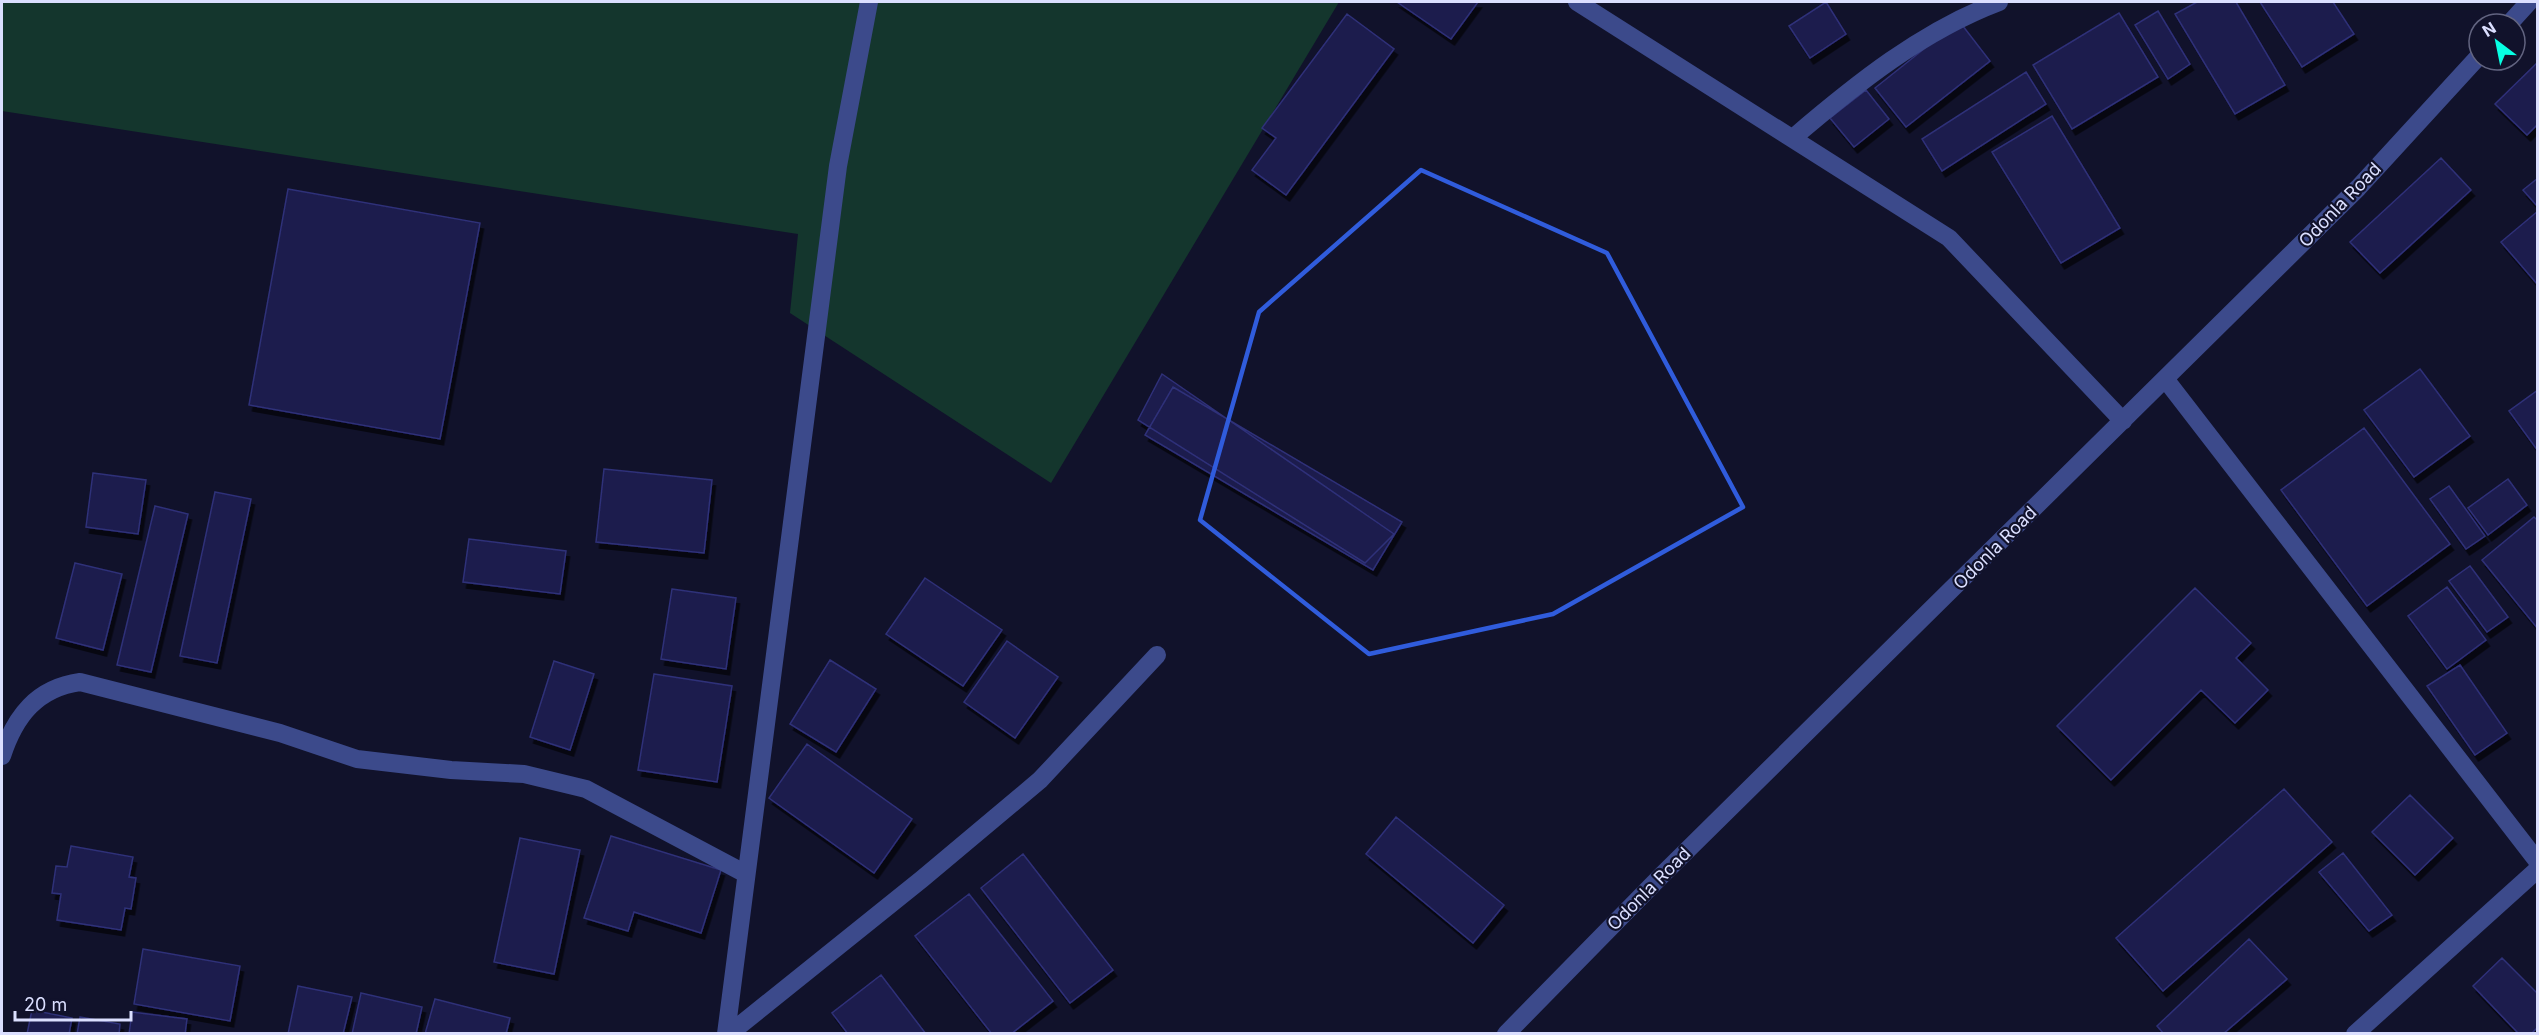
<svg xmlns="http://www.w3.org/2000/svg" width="2539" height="1035" font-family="Inter,sans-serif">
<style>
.green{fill:#14362d}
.building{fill:#1d1d4d;stroke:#2f3079;stroke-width:1.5;filter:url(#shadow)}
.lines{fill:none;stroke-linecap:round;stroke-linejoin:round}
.minor{stroke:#3c4a8b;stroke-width:18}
.marked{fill:none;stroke:#305cdc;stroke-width:4.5;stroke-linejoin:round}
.labels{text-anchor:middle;stroke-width:4.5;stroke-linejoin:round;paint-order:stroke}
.street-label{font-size:18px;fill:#dbdfff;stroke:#11122b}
</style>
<defs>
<filter id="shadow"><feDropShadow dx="3.5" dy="6" stdDeviation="0" flood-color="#0009"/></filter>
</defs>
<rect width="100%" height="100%" fill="#11122b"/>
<path class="green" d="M2,2H1339L1051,483L790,313L798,234L2,111Z"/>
<path class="building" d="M1397,2H1478L1451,39Z
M1826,2L1846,34L1810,58L1789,26Z
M2197,2H2236L2285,85L2235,114L2175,14Z
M2260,2H2333L2354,34L2302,67Z
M2158,11L2190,64L2168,79L2135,25Z
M2119,13L2158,77L2072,129L2033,65Z
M1347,14L1394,49L1286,195L1252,170L1276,138L1262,128Z
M1959,21L1990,61L1906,127L1875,88Z
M2538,62V124L2527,135L2495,104Z
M2026,72L2046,104L1942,171L1922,139Z
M1866,90L1889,119L1854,147L1830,118Z
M2052,116L2120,228L2061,263L1992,152Z
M2441,158L2471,190L2380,273L2350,242Z
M2538,178V207L2523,190Z
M288,189L480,223L440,439L249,405Z
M2538,211V285L2501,242Z
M2420,369L2470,436L2414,477L2364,410Z
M1162,374L1394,534L1365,563L1138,420Z
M1173,387L1402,522L1373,570L1145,435Z
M2538,390V451L2509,411Z
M2364,428L2450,544L2367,606L2281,490Z
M604,469L712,480L704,553L596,542Z
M93,473L146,480L138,534L86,527Z
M2508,479L2527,505L2488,535L2468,508Z
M2449,486L2485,536L2466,549L2430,499Z
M215,492L251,499L217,663L180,656Z
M155,506L188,514L151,672L117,665Z
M2534,517L2538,521V629L2482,560Z
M469,539L566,551L560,594L463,582Z
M75,563L122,574L103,650L56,638Z
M2470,566L2508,617L2487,632L2449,581Z
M925,578L1002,630L963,686L886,634Z
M2447,587L2486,640L2447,669L2408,616Z
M2195,588L2251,643L2236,658L2268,690L2235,723L2201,690L2111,780L2057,726Z
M672,589L736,598L726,669L661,659Z
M1007,641L1058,677L1015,738L964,702Z
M830,660L876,689L836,752L790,724Z
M554,661L594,674L570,750L530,737Z
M2460,665L2507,733L2475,755L2427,686Z
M654,674L732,686L717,782L638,770Z
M807,744L912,819L874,873L769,798Z
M2284,789L2332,842L2163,991L2116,938Z
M2410,795L2453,838L2415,875L2372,832Z
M1396,817L1504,905L1473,943L1366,854Z
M611,836L721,870L701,933L634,912L628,931L584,918Z
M520,838L580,850L554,974L494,962Z
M71,846L133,857L129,877L136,878L131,909L125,908L121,930L57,920L61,894L52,893L56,866L67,867Z
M2343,853L2392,915L2369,931L2319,872Z
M1023,854L1113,970L1070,1003L981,888Z
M969,894L1053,1001L1011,1034H992L915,936Z
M2249,939L2287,979L2223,1034H2164L2157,1026Z
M143,949L240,966L230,1021L134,1004Z
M2502,958L2538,994V1027L2531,1034H2519L2473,986Z
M881,975L926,1034H848L832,1013Z
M298,986L352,997L343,1034H288Z
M361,993L422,1007L416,1034H352Z
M435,999L510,1018L506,1034H425Z
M32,1010L72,1018L69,1034H27Z
M132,1012L187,1019L185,1034H129Z
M80,1017L120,1024L119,1034H77Z"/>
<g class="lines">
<path class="minor" d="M1577,2L1949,238L2123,421
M2509,24L2529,2
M1794,137C1856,84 1922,31 1999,2
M2166,380L2538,862
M2,756C15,716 37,688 80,682L280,733L357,759L451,770L524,774L586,789L746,874
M726,1034L838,166L869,2
M729,1034L922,879L1040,780L1157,655
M1506,1034L1661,876L2358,188L2479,56
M2355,1034L2538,869"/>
</g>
<path class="marked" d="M1421,170L1607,253L1743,507L1553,614L1369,654L1200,520L1259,312Z"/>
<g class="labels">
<g class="street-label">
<text transform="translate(2340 205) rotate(-46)" y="6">Odonla Road</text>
<text transform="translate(1995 548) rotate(-45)" y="6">Odonla Road</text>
<text transform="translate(1649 889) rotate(-45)" y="6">Odonla Road</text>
</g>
</g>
<rect width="2539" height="1035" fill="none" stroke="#dbdfff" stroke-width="6"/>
<g transform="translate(2497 42) rotate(328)"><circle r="28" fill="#11122b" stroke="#626480" stroke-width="1.5"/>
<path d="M0-4.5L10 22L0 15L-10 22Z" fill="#07ffe3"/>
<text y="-9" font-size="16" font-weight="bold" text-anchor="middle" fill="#dbdfff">N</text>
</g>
<path d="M15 1011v9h116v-9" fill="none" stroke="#dbdfff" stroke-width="3"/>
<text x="24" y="1011" font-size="18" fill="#dbdfff" stroke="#11122b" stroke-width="4.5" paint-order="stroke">20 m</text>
</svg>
